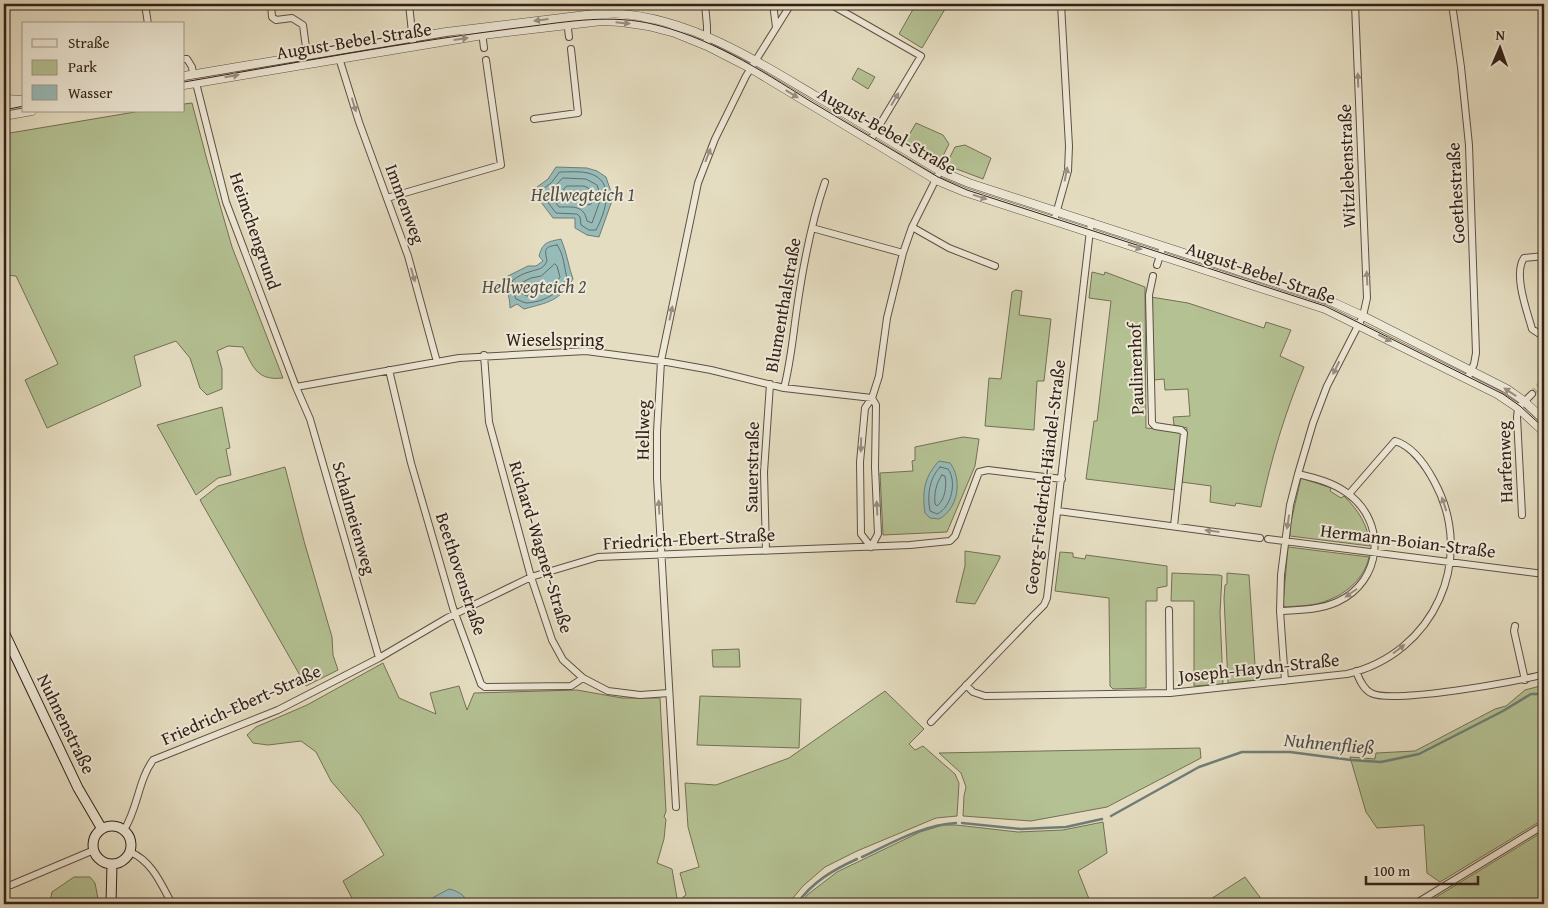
<svg xmlns="http://www.w3.org/2000/svg" width="1548" height="908" font-family="'Gentium Book Plus',serif">
<style>
.green{fill:#b4c193;stroke:#737056}
.water{fill:#97bbb9;stroke:#6f7d79}
.lines{fill:none;stroke-linecap:round;stroke-linejoin:round}
.shore{stroke:#646e69;stroke-width:1}
.stream{stroke:#6f7d79;stroke-width:2.5}
.minor-tunnel{stroke:#c1b79f;stroke-width:6;stroke-dasharray:6 3;stroke-linecap:butt}
.minor-casing{stroke:#5f4f43;stroke-width:8}
.tertiary-casing{stroke:#5f4f43;stroke-width:9}
.secondary-casing{stroke:#322019;stroke-width:11}
.minor{stroke:#eee9d7;stroke-width:6}
.tertiary{stroke:#eee9d7;stroke-width:8}
.secondary{stroke:#eee9d7;stroke-width:9}
.tram{stroke:#322019;stroke-width:1}
.oneway{fill:#998f82}
.labels{text-anchor:middle;stroke-width:4;stroke-linejoin:round;paint-order:stroke}
.street-label{font-size:18px;fill:#322019;stroke:#eee9d7}
.water-label{font-size:19px;font-style:italic;fill:#504e49;stroke:#eee9d7}
</style>
<rect width="100%" height="100%" fill="#e5ddc1"/>
<filter id="stains"><feTurbulence type="fractalNoise" baseFrequency=".004" numOctaves="4"/><feColorMatrix values="0 0 0 0 .2 0 0 0 0 .09 0 0 0 0 .02 0 0 0 .5 -.17"/></filter>
<radialGradient id="worn" r=".72"><stop offset=".6" stop-color="#630" stop-opacity="0"/><stop offset="1" stop-color="#630" stop-opacity=".3"/></radialGradient>
<path class="green" d="M916,4H948L922,48L899,34Z
M858,68L875,77L868,89L852,79Z
M192,103L207,160L232,247L283,378C257,381 253,367 243,347L228,346L217,351L222,369V389L207,395L200,388L190,358L176,341L134,356L141,386L47,428L25,380L58,364L16,276L4,275V134L141,111H184V104Z
M916,123L943,135L949,144L940,162L905,142Z
M965,145L991,158L983,179L946,165L955,147Z
M1092,272L1104,275L1105,272L1145,287L1146,428L1180,431L1182,434L1176,490L1086,479L1094,421H1097L1111,301L1089,298Z
M1016,290L1022,291L1019,315L1051,319L1044,381H1037L1034,430L985,426L989,378L1001,379L1012,292Z
M1151,297L1188,303L1264,328L1266,322L1291,330L1280,356L1304,367C1285,413 1271,459 1261,507L1236,503L1235,506L1210,502L1211,486L1181,482L1187,428L1174,425L1173,417L1190,416L1188,389L1165,390L1164,379L1154,380Z
M222,407L230,448L226,449L231,475L218,478L196,495L157,425Z
M963,437L979,439L975,466L947,532L883,535L880,473L913,471L912,461L915,460V447Z
M285,467L304,541L332,637L333,655L338,670L306,686L200,500L218,486Z
M1301,478L1331,488L1330,491L1341,498L1344,496C1359,511 1368,525 1370,546L1290,536V526Z
M1288,547L1369,557C1364,582 1339,599 1316,604C1306,606 1295,606 1285,607L1283,604Z
M965,551L1000,556V558L975,604L956,602L965,566Z
M1060,552L1073,553V557L1085,559L1086,555L1167,566V586L1157,588V601H1146V688L1113,689L1110,686L1109,598L1055,591Z
M1172,573L1219,575L1222,576L1220,613L1223,684L1194,686V601H1171Z
M1227,573L1249,575L1256,680L1228,683L1224,598L1225,585L1227,584Z
M739,649L740,667H713L712,650Z
M383,663L399,698L436,714L430,693L459,686L467,710L474,693L577,690L622,698H660L666,811L664,817L666,819L664,839L657,863L672,869L678,904H468L466,899L434,897L426,904H355L343,881L384,855L361,816L331,781L316,752L301,741L268,745L253,743L247,735L256,727L307,705Z
M1544,680V819L1440,882L1427,873L1424,825L1377,828L1366,812L1350,757L1375,759L1376,753L1415,751L1495,709L1506,706L1525,690L1540,686L1539,681Z
M885,691L924,729L909,744L915,750L923,746L955,774L959,783L957,816L936,818L857,851L825,867L803,886L788,904H683V897L686,895L680,873L699,867L688,827L685,783L716,785L789,758Z
M700,696L801,699L799,748L697,745Z
M1200,748L1201,758L1107,807L1031,821L963,816L964,796L966,787L961,773L939,753Z
M1103,822L1107,853L1078,871L1091,904H801L807,895L837,872L920,832L943,825H956L1018,832L1063,830Z
M1544,831V904H1425Z
M74,877H90L95,883L99,904H60L50,902L52,892Z
M1245,877L1265,904H1203Z"/>
<path class="water" d="M556,167L587,168L597,171L606,177L613,198L599,237L587,235L575,228V218H553L538,198L537,187L548,179Z
M561,239C567,253 568,265 573,279C558,302 549,302 524,309L517,304L510,308C510,295 505,289 508,276L528,266H536L543,261L539,256C543,242 547,242 561,239Z
M939,461L950,463C963,480 958,509 939,519L930,518L925,513C922,492 924,477 939,461Z
M449,889C458,891 465,895 468,904H426L434,897Z"/>
<g class="lines">
<path class="shore" d="M560,172C569,172 580,171 588,173C617,180 605,213 596,230H589L581,225L580,217L577,214L556,213L543,196V189L551,183Z
M563,178L586,179L597,185L601,198L592,223L587,221C584,205 573,207 559,207L550,195V192Z
M567,186H584L590,189L593,198L591,204L588,205L579,200L563,199L560,194Z
M557,245C564,254 564,267 567,278C560,293 544,302 527,303C523,303 520,300 516,299L511,286L513,280C517,277 524,273 529,272C537,269 543,270 547,261C545,250 543,247 557,245Z
M555,264L557,266L560,277C553,290 541,293 527,296L521,293L518,286L519,284L531,278L541,276Z
M940,467L948,469C957,481 952,507 937,514L930,511C927,495 929,479 940,467Z
M942,475L945,476C947,486 945,500 937,506L935,504C934,494 936,483 942,475Z"/>
<path class="stream" d="M1111,816L1199,767L1242,752H1290L1351,760L1381,762L1419,754L1503,711L1531,694H1544
M962,823L1021,829L1066,827L1102,819
M862,857C892,843 922,825 956,823
M797,904C812,882 833,870 857,859"/>
<path class="minor-tunnel" d="M1532,394L1542,383"/>
<g class="minor-casing">
<path id="minor" d="M145,4L148,24
M271,4L272,17L276,20L292,18L303,25L307,55
M409,4L413,42
M705,4L707,26V46
M773,4L776,27
M830,4L921,56L870,141
M1452,4L1461,67L1469,145L1476,353L1474,364L1469,375
M567,21L569,37
M482,32L484,48
M339,58L359,122L408,256L437,362
M184,59H187L192,67L193,74
M196,83L226,202L296,387L310,419L379,658
M534,119L578,113L571,49
M387,198L501,165L486,60
M1054,221L1068,171L1069,146L1061,4
M912,227L949,248L995,266
M812,228L903,253
M1544,256L1524,258C1513,274 1527,311 1532,329L1544,337
M1157,265L1163,246
M1153,276L1149,295L1152,423L1155,426L1181,430L1184,433L1174,526
M484,355L489,422L531,577L552,640L563,660L583,678L608,691L640,695L669,693
M389,370L411,463L453,608L481,684L485,687L571,686L583,678
M1542,383L1544,379
M296,387L459,358L586,351L661,361L711,370L784,388L872,398
M784,388C791,361 793,335 797,308C803,266 811,223 825,182
M1058,511L1260,538
M1522,515L1517,417L1518,408L1532,394
M1268,539L1544,574
M871,547L861,534L860,462L865,408L872,398L879,376L887,318L903,253L912,227L940,171
M871,547L878,534L875,467L876,405L872,398
M766,551L764,472L770,384
M1169,610L1170,693
M1280,611C1299,610 1319,610 1337,602C1382,582 1388,522 1347,493C1332,482 1315,478 1298,474
M1515,626L1514,631L1525,680
M1356,671C1359,679 1363,689 1371,693C1390,704 1519,682 1544,674
M1285,681L1280,611L1281,575L1290,505L1298,474L1313,423L1327,386L1363,316L1367,298L1355,4
M966,685L973,692L985,696L1170,693L1347,674C1434,654 1477,559 1434,481C1426,466 1412,446 1395,441L1349,494
M931,722L1033,616L1044,605L1047,598L1091,222
M676,807L657,478V432L661,361L698,183L715,139L746,76L791,4
M124,830C138,808 138,781 153,760L278,710L379,658L447,618L531,577L598,557L910,545L950,541L955,536L979,472L988,470L1062,479
M130,852C152,861 161,884 172,904
M4,886L11,885L94,850
M1415,904L1544,825"/>
</g>
<g class="tertiary-casing">
<path id="tertiary" d="M184,76L446,32L602,13C682,13 750,57 816,96C857,121 899,146 940,171L969,183L1328,300L1363,316L1507,389L1524,401L1544,420
M184,85L483,35L602,21L621,22L648,26L675,33L707,46L750,68L936,180L965,192L1325,309L1497,394L1518,408L1544,432
M4,99L24,100
M4,107L24,103
M4,116L32,111"/>
</g>
<g class="secondary-casing">
<path id="secondary" d="M4,632L78,788L102,829
M93 845a19 19 0 1 1 38 0a19 19 0 1 1-38 0Z
M111,904L112,864"/>
</g>
<use href="#minor" class="minor"/>
<use href="#tertiary" class="tertiary"/>
<use href="#secondary" class="secondary"/>
<path class="tram" d="M184,82C295,63 405,42 517,28C560,23 604,14 648,23C708,36 759,69 810,101C853,126 895,152 938,177L967,190L1325,306L1503,394L1520,406L1544,428
M4,110L24,106"/>
</g>
<defs><path id="oneway-solid" d="M-6-.8H1V-3.2L6.5 0L1 3.2V.8H-6Z" transform="scale(1.25)"/></defs>
<g class="oneway">
<use href="#oneway-solid" transform="translate(541 20) rotate(173)"/>
<use href="#oneway-solid" transform="translate(623 23) rotate(6)"/>
<use href="#oneway-solid" transform="translate(461 39) rotate(-8)"/>
<use href="#oneway-solid" transform="translate(232 76) rotate(-10)"/>
<use href="#oneway-solid" transform="translate(1358 80) rotate(-92)"/>
<use href="#oneway-solid" transform="translate(792 94) rotate(31)"/>
<use href="#oneway-solid" transform="translate(895 99) rotate(-59)"/>
<use href="#oneway-solid" transform="translate(354 105) rotate(73)"/>
<use href="#oneway-solid" transform="translate(708 155) rotate(-69)"/>
<use href="#oneway-solid" transform="translate(1066 174) rotate(-79)"/>
<use href="#oneway-solid" transform="translate(980 197) rotate(18)"/>
<use href="#oneway-solid" transform="translate(1135 247) rotate(19)"/>
<use href="#oneway-solid" transform="translate(413 275) rotate(74)"/>
<use href="#oneway-solid" transform="translate(1367 278) rotate(-93)"/>
<use href="#oneway-solid" transform="translate(671 313) rotate(-78)"/>
<use href="#oneway-solid" transform="translate(1385 338) rotate(27)"/>
<use href="#oneway-solid" transform="translate(1336 368) rotate(116)"/>
<use href="#oneway-solid" transform="translate(1510 392) rotate(-147)"/>
<use href="#oneway-solid" transform="translate(861 445) rotate(92)"/>
<use href="#oneway-solid" transform="translate(1444 504) rotate(-108)"/>
<use href="#oneway-solid" transform="translate(659 507) rotate(-93)"/>
<use href="#oneway-solid" transform="translate(877 508) rotate(-93)"/>
<use href="#oneway-solid" transform="translate(1288 522) rotate(99)"/>
<use href="#oneway-solid" transform="translate(1212 531) rotate(-173)"/>
<use href="#oneway-solid" transform="translate(1351 593) rotate(145)"/>
<use href="#oneway-solid" transform="translate(1399 649) rotate(-37)"/>
</g>
<g class="labels">
<g class="street-label">
<text transform="translate(354 41) rotate(-9)" y="6">August-Bebel-Straße</text>
<text transform="translate(887 131) rotate(30)" y="6">August-Bebel-Straße</text>
<text transform="translate(1347 166) rotate(-92)" y="6">Witzlebenstraße</text>
<text transform="translate(1456 193) rotate(-93)" y="6">Goethestraße</text>
<text transform="translate(405 204) rotate(70)" y="6">Immenweg</text>
<text transform="translate(255 231) rotate(71)" y="6">Heimchengrund</text>
<text transform="translate(1261 273) rotate(19)" y="6">August-Bebel-Straße</text>
<text transform="translate(783 305) rotate(-80)" y="6">Blumenthalstraße</text>
<text x="555" y="346">Wieselspring</text>
<text transform="translate(1136 369) rotate(-92)" y="6">Paulinenhof</text>
<text transform="translate(643 430) rotate(-89)" y="6">Hellweg</text>
<text transform="translate(1505 462) rotate(-92)" y="6">Harfenweg</text>
<text transform="translate(752 467) rotate(-89)" y="6">Sauerstraße</text>
<text transform="translate(1045 477) rotate(-83)" y="6">Georg-Friedrich-Händel-Straße</text>
<text transform="translate(354 518) rotate(74)" y="6">Schalmeienweg</text>
<text transform="translate(689 539) rotate(-3)" y="6">Friedrich-Ebert-Straße</text>
<text transform="translate(1408 541) rotate(7)" y="6">Hermann-Boian-Straße</text>
<text transform="translate(541 547) rotate(73)" y="6">Richard-Wagner-Straße</text>
<text transform="translate(461 574) rotate(72)" y="6">Beethovenstraße</text>
<text transform="translate(1259 668) rotate(-6)" y="6">Joseph-Haydn-Straße</text>
<text transform="translate(241 705) rotate(-24)" y="6">Friedrich-Ebert-Straße</text>
<text transform="translate(66 724) rotate(64)" y="6">Nuhnenstraße</text>
</g>
<g class="water-label">
<text x="583" y="201">Hellwegteich 1</text>
<text x="534" y="293">Hellwegteich 2</text>
<text transform="translate(1329 743) rotate(5)" y="7">Nuhnenfließ</text>
</g>
</g>
<rect width="1548" height="908" fill="none" stroke="#e5ddc1" stroke-width="20"/>
<rect x="5" y="5" width="1538" height="898" fill="none" stroke="#322019" stroke-width="2.5"/>
<rect x="10" y="10" width="1528" height="888" fill="none" stroke="#322019"/>
<rect x="22" y="22" width="162" height="90" fill="#eee9d7" stroke="#a3998b"/>
<rect x="32" y="39" width="25" height="8" fill="#eee9d7" stroke="#a3998b"/>
<text x="68" y="48" font-size="15" fill="#322019">Straße</text>
<rect x="32" y="60" width="25" height="15" fill="#b4c193" stroke="#a3998b"/>
<text x="68" y="72" font-size="15" fill="#322019">Park</text>
<rect x="32" y="85" width="25" height="15" fill="#97bbb9" stroke="#a3998b"/>
<text x="68" y="98" font-size="15" fill="#322019">Wasser</text>
<g transform="translate(1500 48) rotate(2)" stroke="#eee9d7" stroke-width="4" paint-order="stroke">
<path d="M0-4L9 19L0 12L-9 19Z" fill="#322019"/>
<text y="-8" font-size="14" font-weight="bold" text-anchor="middle" fill="#322019">N</text>
</g>
<path d="M1366 876v8h112v-8" fill="none" stroke="#322019" stroke-width="2.5"/>
<text x="1373" y="876" font-size="15" fill="#322019" stroke="#eee9d7" stroke-width="4" paint-order="stroke">100 m</text>
<rect width="100%" height="100%" filter="url(#stains)"/>
<rect width="100%" height="100%" fill="url(#worn)"/>
</svg>
